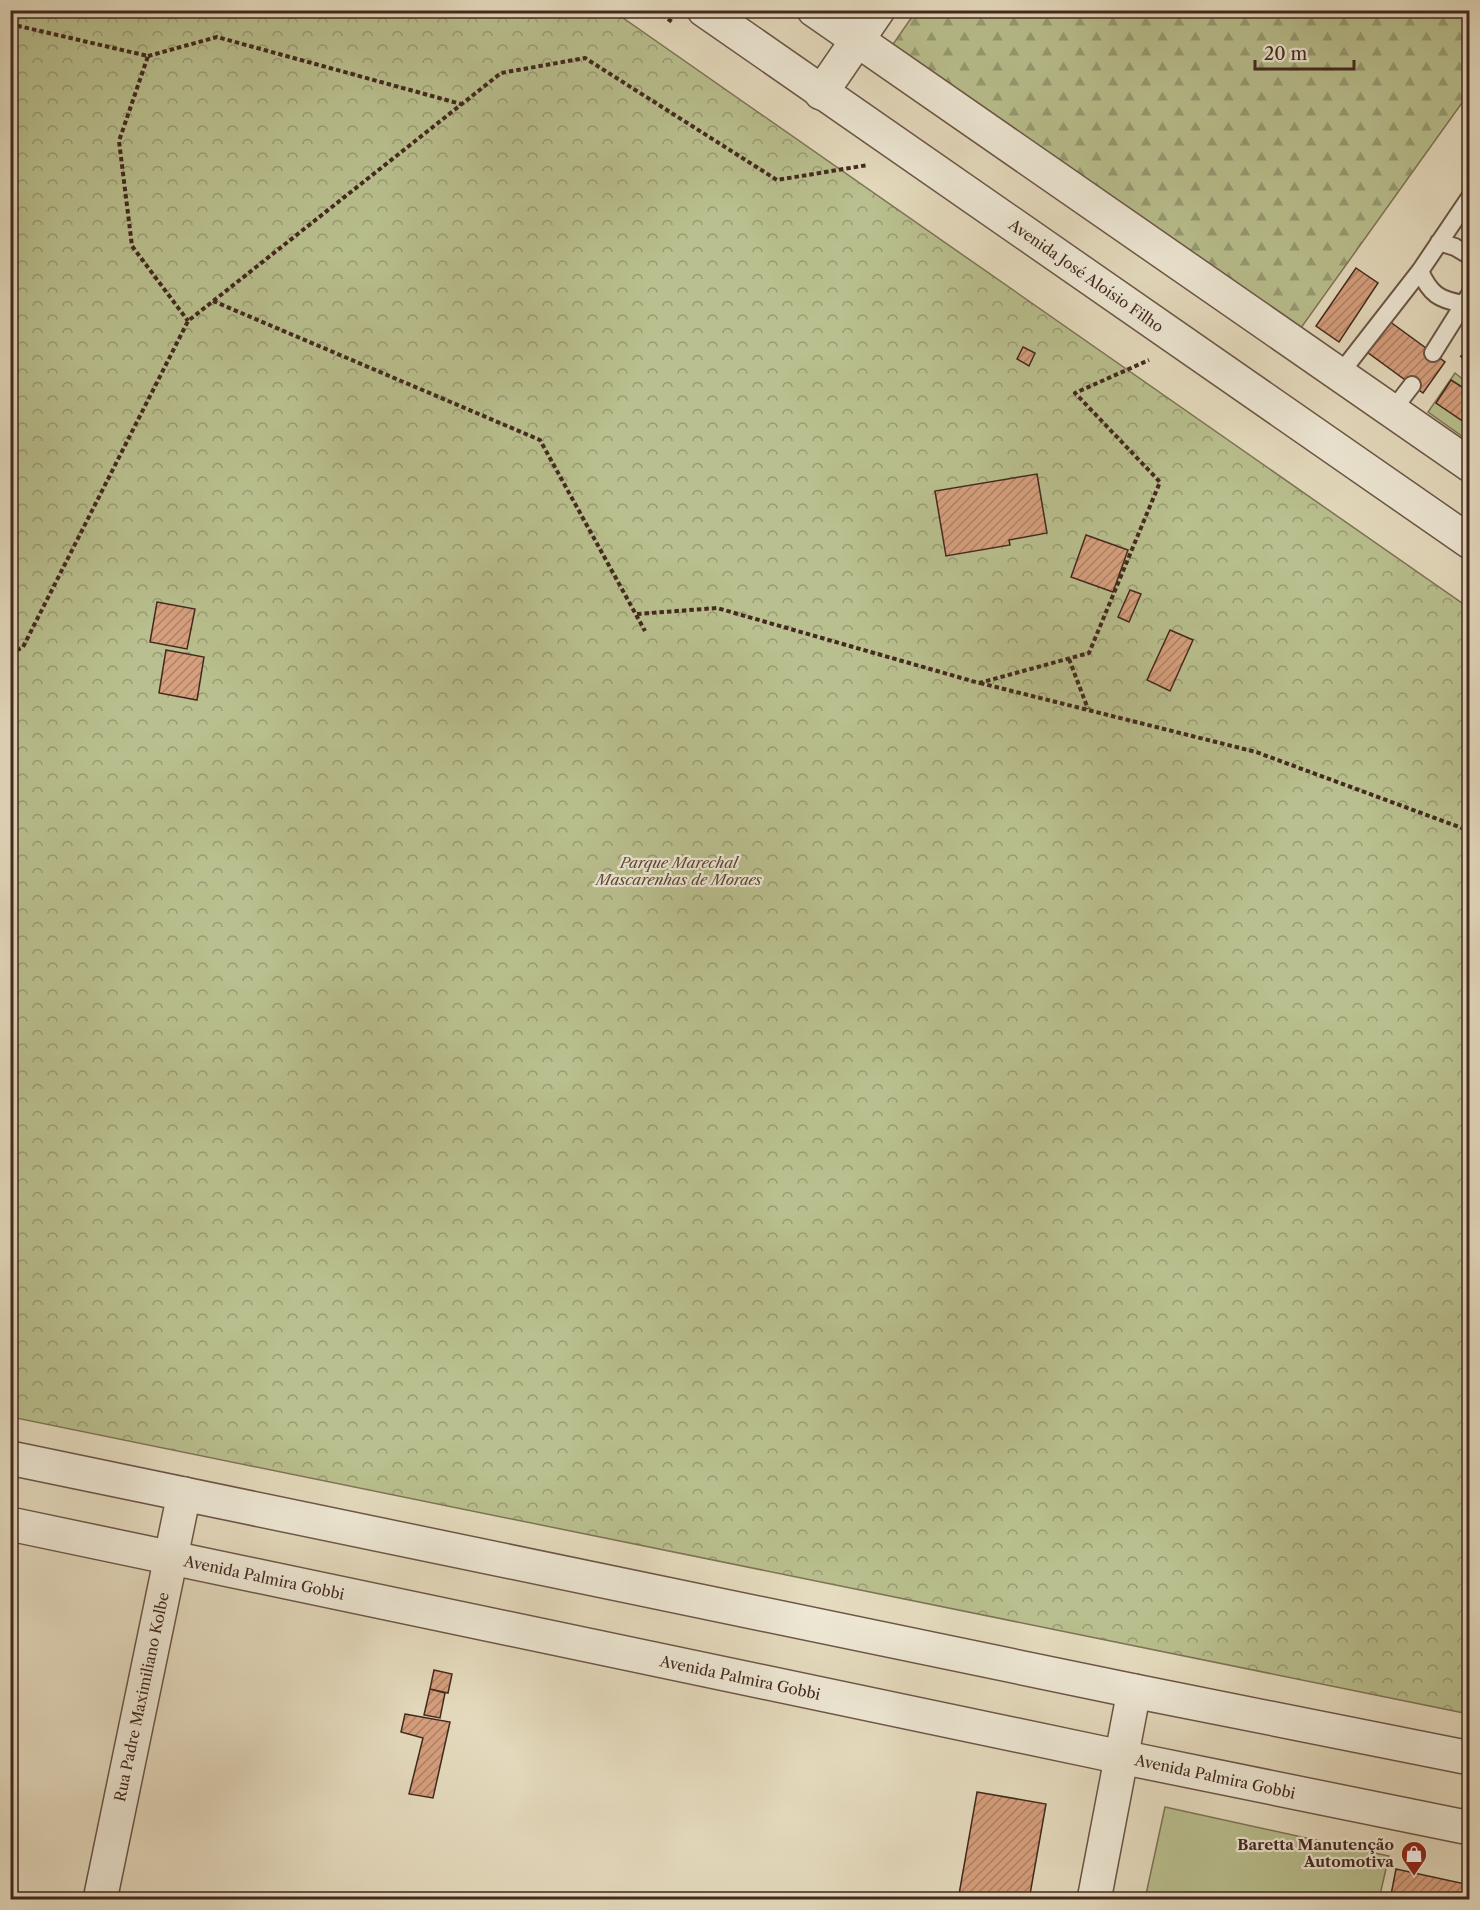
<svg xmlns="http://www.w3.org/2000/svg" width="1480" height="1910" font-family="'Libre Caslon Text',serif">
<style>
.green{fill:#b9bf8e;stroke:#7e7456;stroke-width:1.5}
.forest{fill:url(#forest-firs);stroke:#7e7456;stroke-width:1.5}
.park{fill:url(#park-crowns);stroke:#7e7456;stroke-width:1.5}
.building{fill:url(#building-hatch);stroke:#43291f;stroke-width:1.5}
.lines{fill:none;stroke-linecap:round;stroke-linejoin:round}
.service-casing{stroke:#6c5647;stroke-width:20}
.minor-casing{stroke:#6c5647;stroke-width:36}
.tertiary-casing{stroke:#6c5647;stroke-width:36}
.path{stroke:#43291f;stroke-width:4;stroke-dasharray:4.5 3;stroke-linecap:butt}
.service{stroke:#eee8d5;stroke-width:16}
.minor{stroke:#eee8d5;stroke-width:33}
.tertiary{stroke:#eee8d5;stroke-width:33}
.labels{text-anchor:middle;stroke-width:4.5;stroke-linejoin:round;paint-order:stroke}
.street-label{font-size:15px;fill:#43291f;stroke:#eee8d5}
.park-label{font-size:15px;font-style:italic;fill:#5b4735;stroke:#eee8d5}
.poi-label{font-size:15px;font-weight:bold;fill:#43291f;stroke:#eee8d5;text-anchor:end}
</style>
<defs>
<pattern id="forest-firs" width="22" height="20" patternUnits="userSpaceOnUse" patternTransform="scale(1.5)"><rect width="22" height="20" fill="#b9bf8e"/><path d="M5 1l3.5 6h-7zM16 11l3.5 6h-7z" fill="#989b73"/></pattern>
<pattern id="park-crowns" width="20" height="18" patternUnits="userSpaceOnUse" patternTransform="scale(1.5)"><rect width="20" height="18" fill="#b9bf8e"/><path d="M2 6a3 3 0 1 1 6 0M12 15a3 3 0 1 1 6 0" fill="none" stroke="#989b73"/></pattern>
<pattern id="building-hatch" width="6" height="6" patternUnits="userSpaceOnUse" patternTransform="scale(1.5)"><rect width="6" height="6" fill="#d69f7d"/><path d="M-1 1l2-2M0 6l6-6M5 7l2-2" fill="none" stroke="#af8266"/></pattern>
</defs>
<rect width="100%" height="100%" fill="#e5dbbe"/>
<filter id="stains"><feTurbulence type="fractalNoise" baseFrequency=".00333" numOctaves="4"/><feColorMatrix values="0 0 0 0 .2 0 0 0 0 .09 0 0 0 0 .02 0 0 0 .5 -.17"/></filter>
<radialGradient id="worn" r=".72"><stop offset=".6" stop-color="#630" stop-opacity="0"/><stop offset="1" stop-color="#630" stop-opacity=".3"/></radialGradient>
<path class="green" d="M1455,373L1469,384V441L1428,412Z
M1165,1807L1389,1856L1379,1899H1145Z"/>
<path class="forest" d="M916,11H1469V93L1298,332L889,50Z"/>
<path class="park" d="M10,11H613L1469,608V1714L11,1417Z"/>
<path class="building" d="M1356,268L1378,283L1339,342L1316,326Z
M1389,321L1445,362L1423,393L1367,352Z
M1023,347L1035,353L1029,366L1017,359Z
M1451,380L1470,392V426L1436,403Z
M1037,474L1047,533L1009,540L1010,545L946,556L935,491Z
M1086,535L1128,550L1113,592L1071,577Z
M1130,590L1141,594L1129,622L1118,617Z
M157,602L195,609L187,649L150,642Z
M1170,630L1193,640L1170,691L1147,680Z
M166,650L204,657L197,700L159,693Z
M434,1670L452,1674L448,1693L430,1689Z
M430,1689L445,1693L440,1718L424,1715Z
M405,1714L450,1722L433,1798L409,1794L423,1738L401,1732Z
M977,1792L1046,1804L1029,1900H958Z
M1396,1869L1470,1885L1468,1900H1390Z"/>
<g class="lines">
<g class="service-casing">
<path id="service" d="M1439,242L1455,247L1470,256
M1420,271C1430,294 1439,300 1464,304
M1433,353L1470,294
M1339,375L1420,271L1470,197
M1392,411L1412,385"/>
</g>
<g class="minor-casing">
<path id="minor" d="M821,93L878,10
M100,1900L184,1494
M1094,1900L1134,1691"/>
</g>
<g class="tertiary-casing">
<path id="tertiary" d="M704,10L1470,542
M814,10L1470,465
M10,1458L1134,1691L1470,1758
M10,1524L1121,1757L1470,1828"/>
</g>
<path class="path" d="M656,10L672,22
M10,24L148,56L119,141L132,246L188,321
M148,56L217,37L461,104
M213,301L540,440L645,631
M1461,355L1470,363
M637,614L717,608L979,683L1089,653L1160,482L1075,393L1149,360
M10,654L23,647L188,321L501,73L585,58L777,180L868,165
M1069,659L1088,709
M980,683L1256,752L1470,831"/>
<use href="#service" class="service"/>
<use href="#minor" class="minor"/>
<use href="#tertiary" class="tertiary"/>
</g>
<defs>
<g id="shop-pin" transform="scale(1.35)"><path d="M0 17L-7.5 6A9.5 9.5 0 1 1 7.5 6Z" fill="#8f2418" stroke="#eee8d5"/><path d="M-5-2.5h2.3a2.7 3.5 0 0 1 5.4 0H5L5.5 6h-11ZM-1.5-2.5h3a1.5 2.3 0 0 0-3 0Z" fill="#fff"/></g>
</defs>
<g fill-rule="evenodd">
<use href="#shop-pin" x="1414" y="1854"/>
</g>
<g class="labels">
<g class="street-label">
<text transform="translate(1086 276) rotate(35)" y="5">Avenida José Aloísio Filho</text>
<text transform="translate(264 1578) rotate(12)" y="5">Avenida Palmira Gobbi</text>
<text transform="translate(740 1678) rotate(12)" y="5">Avenida Palmira Gobbi</text>
<text transform="translate(142 1697) rotate(-78)" y="5">Rua Padre Maximiliano Kolbe</text>
<text transform="translate(1215 1777) rotate(12)" y="5">Avenida Palmira Gobbi</text>
</g>
<g class="park-label">
<text x="679" y="868">Parque Marechal<tspan x="679" dy="17">Mascarenhas de Moraes</tspan></text>
</g>
<g class="poi-label">
<text x="1394" y="1850">Baretta Manutenção<tspan x="1394" dy="17">Automotiva</tspan></text>
</g>
</g>
<rect width="1480" height="1910" fill="none" stroke="#e5dbbe" stroke-width="36"/>
<rect x="12" y="12" width="1456" height="1886" fill="none" stroke="#43291f" stroke-width="3"/>
<rect x="18" y="18" width="1444" height="1874" fill="none" stroke="#43291f" stroke-width="1.5"/>
<path d="M1255 60v9h99v-9" fill="none" stroke="#43291f" stroke-width="3"/>
<text x="1264" y="60" font-size="18" fill="#43291f" stroke="#eee8d5" stroke-width="4.5" paint-order="stroke">20 m</text>
<rect width="100%" height="100%" filter="url(#stains)"/>
<rect width="100%" height="100%" fill="url(#worn)"/>
</svg>
